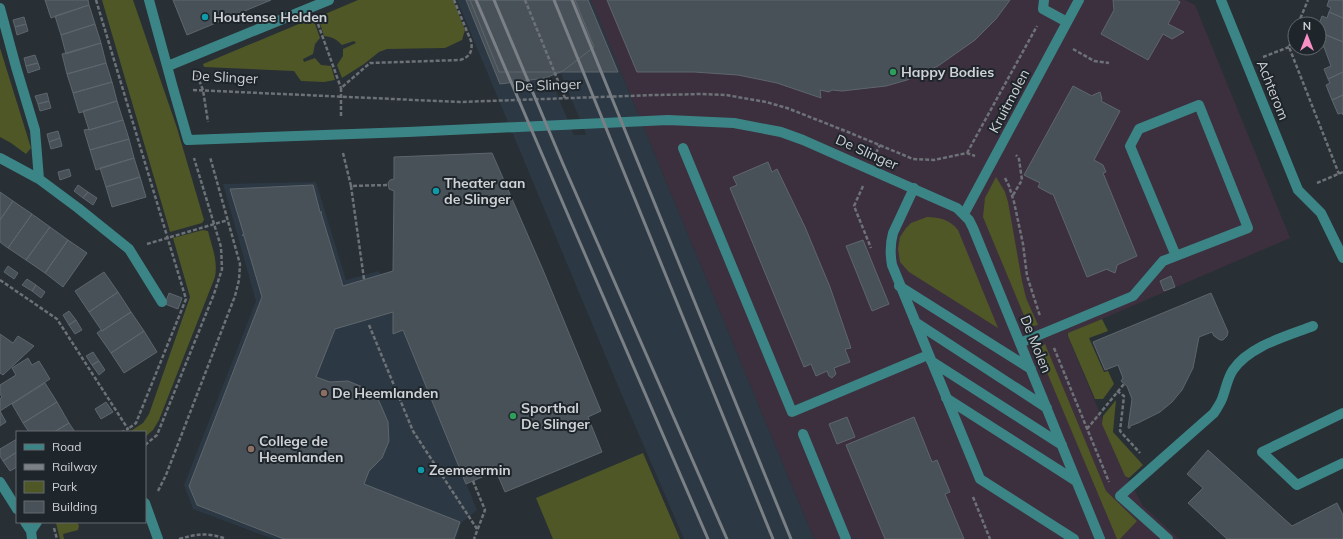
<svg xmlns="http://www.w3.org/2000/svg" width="1343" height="539" font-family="Mulish,sans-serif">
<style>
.commercial{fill:#3d303e}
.built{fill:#2c3843;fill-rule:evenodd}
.green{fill:#4f5727}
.building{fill:#495158;stroke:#5e666d}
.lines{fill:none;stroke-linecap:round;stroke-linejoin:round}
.path{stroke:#6c7277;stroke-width:2.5;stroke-dasharray:4 2;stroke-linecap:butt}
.minor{stroke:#3c8587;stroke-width:10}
.rail{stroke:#7a8085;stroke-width:3}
.culture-dot{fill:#0f9aa8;stroke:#1e252b;stroke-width:1.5}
.leisure-dot{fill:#2e9e5b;stroke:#1e252b;stroke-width:1.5}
.education-dot{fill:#8d6e63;stroke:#1e252b;stroke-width:1.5}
.labels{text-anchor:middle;stroke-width:4;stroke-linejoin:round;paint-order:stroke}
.poi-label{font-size:14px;font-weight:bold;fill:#ced2d6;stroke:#1e252b;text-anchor:start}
.street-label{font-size:14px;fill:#ced2d6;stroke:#1e252b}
</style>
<rect width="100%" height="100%" fill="#282f35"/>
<path class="commercial" d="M591,0H1185L1195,5L1290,238L1067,334L1123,469L1143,506L1179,539H814Z"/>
<path class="built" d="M457,0H591L814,539H684L621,393ZM561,74L586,134V135H574L549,75Z
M316,182L346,280L379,271L477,510L461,523L456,539H273L193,509L184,485L256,301L223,184Z"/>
<path class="green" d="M102,0H133L177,128L204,220L202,223L170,232Z
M358,0H453L465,30L462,40L445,48L387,49L379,52L364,64L342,78L337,65L343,56V49L356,43L354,41L342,45C336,39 333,37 324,36L318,17Z
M313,18L320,38L315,44L313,54L303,59L304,62L315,58L321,65L331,66L335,80L324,82L301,81L294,71L204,67L203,64Z
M0,48L31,148L26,154L11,143L0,137Z
M996,177L1005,192L1008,202L1022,281L1026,298L1038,325L1033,326L1030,324L1028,325L983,217L985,198Z
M927,217C940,217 950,220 958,230L998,328L909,272L900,262L899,255L898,249L900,237L906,228L911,223Z
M203,230L208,231C212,247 218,261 215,277L159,420L153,430L145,437V432H129L143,423L149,414L190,297L173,238Z
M1102,319L1108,331L1089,338L1104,372L1108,371L1114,384L1103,399H1095L1068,336V333Z
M1045,344L1106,491L1137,521L1120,539H1117L1038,351H1040L1042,346Z
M1116,400L1113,432L1143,465L1129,478L1125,476L1102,424L1103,416Z
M643,453L680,539H553L536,498Z
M58,522H77L79,526L78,530L63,534L64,539H60L56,523Z"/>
<path class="building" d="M45,0H88L89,5L51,18Z
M173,0H271L187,35Z
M466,0H575L594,47L563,71L545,78L500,84Z
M470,0H588L618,72H499Z
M607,0H1010L996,19L975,40L938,66L907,80L886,86L842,91L832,90L829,92L820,90L821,98L777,83L738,75L694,72H637Z
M1113,0H1177L1180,2L1168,24L1184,32L1172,39L1163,34L1148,60L1101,34L1114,10Z
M1329,0H1343V18L1329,12L1331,8L1327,6Z
M89,5L95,24L61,35L55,16Z
M1329,12L1343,18V42L1319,32V24L1322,16L1327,18Z
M24,17L26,24L15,27L13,20Z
M26,24L28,31L17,35L15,27Z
M95,24L101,43L66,54L61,35Z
M1319,32L1343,42V72L1328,79L1324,69L1331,66L1324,47L1319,46Z
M101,43L106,63L67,74L62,54Z
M35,55L38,63L26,66L24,58Z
M38,63L40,69L28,73L26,66Z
M106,63L112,82L73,93L67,74Z
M1343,72V95L1332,100L1326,85L1330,83L1328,79Z
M112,82L117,101L79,113L73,93Z
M1073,86L1092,96L1093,95L1100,92L1102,99L1101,101L1120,111L1094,160L1103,165L1106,172L1103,173L1137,256L1117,265V266L1115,273L1108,270L1107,269L1087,277L1053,194H1051L1038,187L1040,183L1024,175Z
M47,93L49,101L38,104L35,96Z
M1343,95V115L1342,113L1338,114L1332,100Z
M49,101L51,108L40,111L38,104Z
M117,101L123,120L89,130L83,111Z
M123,120L129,139L90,150L84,130L89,129V130Z
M58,131L60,138L49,142L47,134Z
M60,138L62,146L51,149L49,142Z
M129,139L134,158L96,170L90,150Z
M492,153L543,270L601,411L588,417L602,452L505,492L496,471L466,484L403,330L393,334V312L335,329L316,377L330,382L348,381L365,388L379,401L388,422L389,441L382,458L369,471L364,484L460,522L454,539H284L197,505L189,486L262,297L244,236L242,235H244L230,189L313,185L320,212H322L321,213L343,286L393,271L394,191L389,189L388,183L390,180L394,179V157Z
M134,158L140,177L106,187L100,168Z
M768,162L772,172L777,169L805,227L830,287L851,348L845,349L850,362L834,368L836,374L832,378L829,376L827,371L816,376L811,364L804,367L730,188L737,185L733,177Z
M69,169L71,176L60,180L58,172Z
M140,177L146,197L112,207L106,187Z
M78,185L88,192L83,198L74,191Z
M0,192L13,201L0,220Z
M88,192L97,198L93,205L83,198Z
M13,201L32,214L8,248L0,242V220Z
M32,214L50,227L26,260L8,248Z
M50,227L68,240L45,273L26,260Z
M68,240L87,253L63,287L45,273Z
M863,240L889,304L872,311L846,246Z
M8,266L18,273L14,279L4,272Z
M104,272L118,292L89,312L75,291Z
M1171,276L1175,287L1164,291L1160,281Z
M27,279L36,285L32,291L22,285Z
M36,285L45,292L41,298L32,291Z
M118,292L131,312L102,331L89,312Z
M169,293L182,298L178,309L165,304Z
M1211,293L1228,332L1227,336L1223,340H1220L1214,336L1212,332L1199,337L1193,368L1182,390L1172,402L1160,412L1138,423L1130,426V428H1128L1132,399L1127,386L1121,381L1123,378L1118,365L1105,370L1093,342Z
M69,311L76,320L69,325L63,315Z
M131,312L144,331L111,353L97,333L101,330L102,331Z
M76,320L82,330L75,334L69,325Z
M144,331L157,352L124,373L111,353Z
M0,334L13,343L18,336L34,346L3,375L0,373Z
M93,352L99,361L92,365L86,356Z
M28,358L32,365L39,361L50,379L0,411V399L2,397L0,394V385L16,375L12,368Z
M99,361L105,370L99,375L92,365Z
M45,383L57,402L23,423L12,404Z
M57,402L69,423L54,432H29L23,423Z
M106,402L113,412L101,419L95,409Z
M0,411L6,422L0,426Z
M847,417L855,437L837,444L829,424Z
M914,417L932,462L937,460L950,492L945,494L964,539H885L846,445Z
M69,423L75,432H54Z
M17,439V452L3,461L0,456V449Z
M1208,450L1292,526L1337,503L1343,515V539H1227L1188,503L1203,488L1187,474Z
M17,452V467L10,471L3,461Z"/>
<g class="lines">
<path class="path" d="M96,0L186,299L136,423L128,429
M525,0L565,98
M318,24L341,88
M1298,24L1308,0
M1295,31L1289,47L1339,174
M1073,49L1094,61L1109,63
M1263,57L1289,47
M197,75L203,90L208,122
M193,90L460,102L656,95L702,94L726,95L766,102L787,108L848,132L913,159L934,160L967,153L975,156
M341,116V88L370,63L460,60C470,57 473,51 471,41L454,0
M343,153L351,186L388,185
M876,153L880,145
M967,153L1037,26
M1005,178L1009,186L1014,202L1023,244L1027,276L1040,316
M1317,183L1343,172
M351,186L364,279
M863,186L854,206L871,248
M1013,195L1022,180L1019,159L1016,155
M147,244L228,220
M0,280L57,319L128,429L122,432
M369,325L413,431L477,529
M1054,348L1109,482
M1117,391L1124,396L1120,431L1140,453
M1087,429L1124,384
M145,445L157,435L214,294L222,269L221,247L194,158
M473,481L485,510L474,539
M158,491L166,475L235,296L239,280L240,264L210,157
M973,497L990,539
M54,528L57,539
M179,539C197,534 208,532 226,539"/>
<path class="minor" d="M149,0L173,88L188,140L408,132L668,120L734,123L781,132L803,140L957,208L969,220L973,228L1100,539
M1044,0L1043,9L1067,22
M1221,0L1298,190L1321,213L1343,258
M0,8L16,67L35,130L39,179
M168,66L329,0
M683,148L792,412L928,355
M0,158L39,179L78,208L129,249L162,302
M914,188L893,233C890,244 890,254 892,265L980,479L1074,539
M964,214L1079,0
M899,286L1031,369
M915,322L1047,408
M1020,343L1133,296L1163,261L1248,228L1199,105L1139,129L1130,146L1176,256
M931,361L1062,445
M946,398L1076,481
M1343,413L1262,452L1297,485L1343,463
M803,434L846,539
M0,482L17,509
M145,503L158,539
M25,522L31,531L32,539
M31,531L37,522
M1168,539L1120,496L1214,413C1217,408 1220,404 1222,399C1226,389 1227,379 1233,370C1249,346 1287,336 1313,326"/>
<path class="rail" d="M476,0L571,222L708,539
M494,0L563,164L727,539
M554,0L773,539
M572,0L791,539"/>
</g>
<g class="culture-dot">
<circle cx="205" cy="17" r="4"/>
<circle cx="436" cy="191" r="4"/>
<circle cx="421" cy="470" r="4"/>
</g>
<g class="leisure-dot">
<circle cx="893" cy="72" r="4"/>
<circle cx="513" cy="416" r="4"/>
</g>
<g class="education-dot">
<circle cx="324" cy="393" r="4"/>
<circle cx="251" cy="449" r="4"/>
</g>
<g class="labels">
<g class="poi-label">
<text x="213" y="22">Houtense Helden</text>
<text x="901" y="77">Happy Bodies</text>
<text x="444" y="188">Theater aan<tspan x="444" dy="16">de Slinger</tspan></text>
<text x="332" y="398">De Heemlanden</text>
<text x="521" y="413">Sporthal<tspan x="521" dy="16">De Slinger</tspan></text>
<text x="259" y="446">College de<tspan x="259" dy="16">Heemlanden</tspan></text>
<text x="429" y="475">Zeemeermin</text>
</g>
<g class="street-label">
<text transform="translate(225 77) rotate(3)" y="5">De Slinger</text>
<text transform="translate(548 85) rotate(-2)" y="5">De Slinger</text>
<text transform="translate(1273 90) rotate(68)" y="5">Achterom</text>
<text transform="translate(1009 101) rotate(-62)" y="5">Kruitmolen</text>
<text transform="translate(867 152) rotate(24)" y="5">De Slinger</text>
<text transform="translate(1036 344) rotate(68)" y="5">De Molen</text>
</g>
</g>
<rect x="16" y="431" width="130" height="92" fill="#1e252b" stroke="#646a6f"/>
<rect x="24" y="444" width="20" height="6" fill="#3c8587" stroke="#646a6f"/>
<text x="52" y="451" font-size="12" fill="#ced2d6">Road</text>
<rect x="24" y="464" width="20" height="6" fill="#7a8085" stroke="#646a6f"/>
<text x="52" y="471" font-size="12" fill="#ced2d6">Railway</text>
<rect x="24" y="481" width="20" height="12" fill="#4f5727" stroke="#646a6f"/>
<text x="52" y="491" font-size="12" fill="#ced2d6">Park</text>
<rect x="24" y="501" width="20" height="12" fill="#495158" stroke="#646a6f"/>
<text x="52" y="511" font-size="12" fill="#ced2d6">Building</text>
<g transform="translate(1307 36)"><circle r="19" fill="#1e252b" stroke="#646a6f"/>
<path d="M0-3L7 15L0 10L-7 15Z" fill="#fa8fc6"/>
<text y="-6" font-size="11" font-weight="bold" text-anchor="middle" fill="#ced2d6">N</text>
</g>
</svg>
